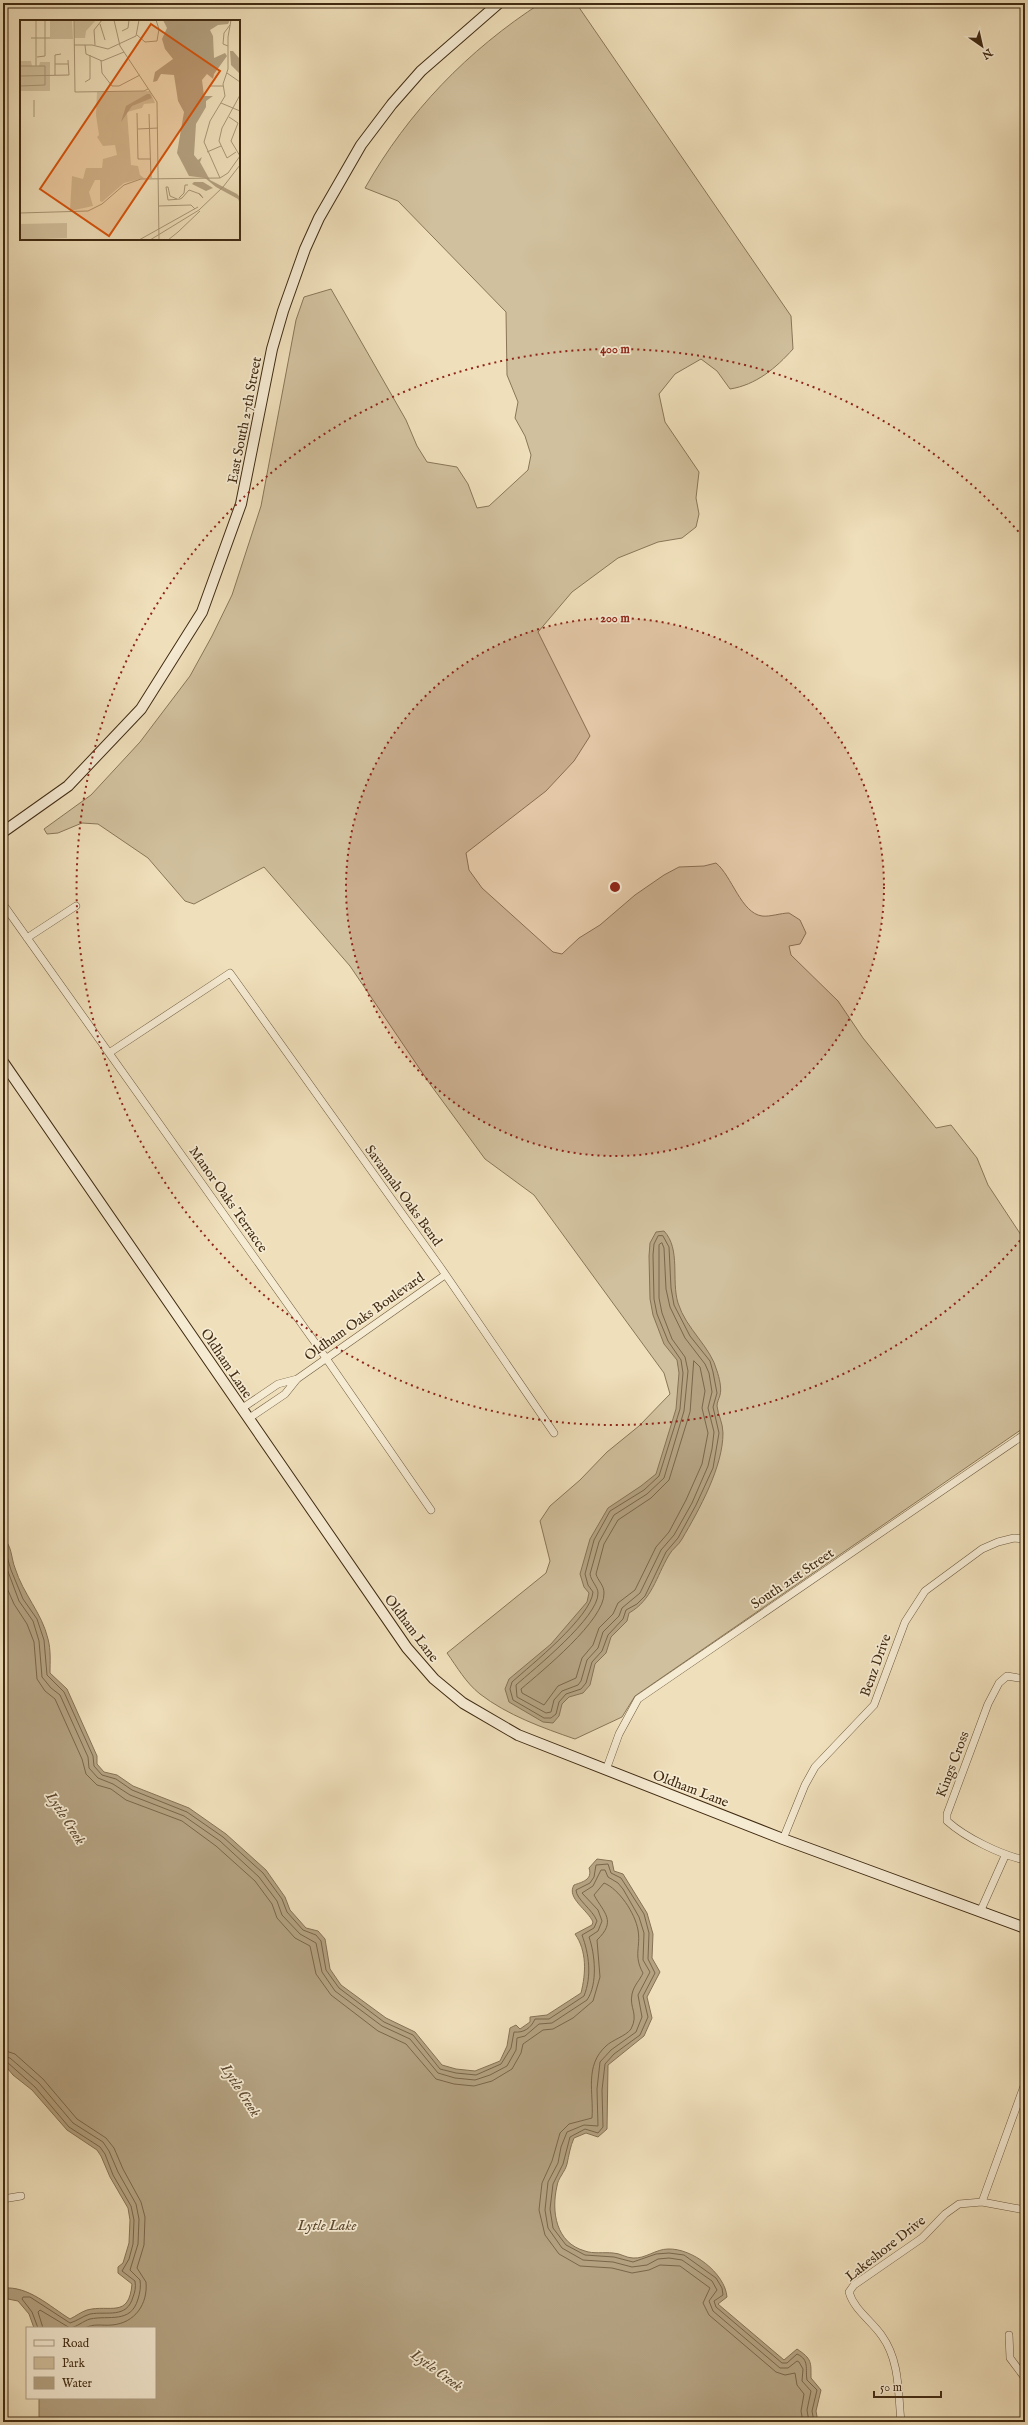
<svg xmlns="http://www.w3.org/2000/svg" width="1028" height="2425" font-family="'IM FELL English',serif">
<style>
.green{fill:#d1c09d;stroke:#897658}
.water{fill:#b4a281;stroke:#867255}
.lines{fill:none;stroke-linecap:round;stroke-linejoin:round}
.shore{stroke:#7a664a;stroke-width:1}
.street-casing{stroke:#6c583c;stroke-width:8}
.secondary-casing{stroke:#412b12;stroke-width:12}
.street{stroke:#f5ead2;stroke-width:7}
.secondary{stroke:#f5ead2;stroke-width:10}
.ring{fill:none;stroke:#8f2418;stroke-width:2;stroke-dasharray:2 4}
.labels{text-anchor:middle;stroke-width:3.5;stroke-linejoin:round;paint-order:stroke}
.street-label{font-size:14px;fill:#412b12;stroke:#f5ead2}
.water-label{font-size:15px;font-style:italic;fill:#5e492e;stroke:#f5ead2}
.inset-road{fill:none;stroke:#a99777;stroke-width:1}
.view{fill:#d7540d;fill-opacity:0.15;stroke:#d7540d;stroke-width:2}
.inset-edge{fill:none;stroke:#412b12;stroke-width:2}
.centre{fill:#8f2418;stroke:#f5ead2;stroke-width:2}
.ring-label{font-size:12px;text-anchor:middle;font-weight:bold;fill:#8f2418;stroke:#f5ead2;stroke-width:3.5;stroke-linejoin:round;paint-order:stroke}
</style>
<rect width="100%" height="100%" fill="#efdfba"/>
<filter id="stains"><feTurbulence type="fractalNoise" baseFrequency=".005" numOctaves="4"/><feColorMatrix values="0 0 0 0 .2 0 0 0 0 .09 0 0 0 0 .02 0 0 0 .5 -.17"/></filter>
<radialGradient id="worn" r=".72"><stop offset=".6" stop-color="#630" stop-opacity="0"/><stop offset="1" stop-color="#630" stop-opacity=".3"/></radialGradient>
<path class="green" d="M541,3H576L791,316L793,349C776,368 756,385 730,389L717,371L701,359L675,374L659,394L665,422L699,472L696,498L699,514L696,527L682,538L658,542L618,558L572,592L538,632L590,736L574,761L546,791L466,853L469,870L482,888L553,952L562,954L579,938L600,925L635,895L664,875L679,867L704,866L716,863C732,876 741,913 762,916C770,917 781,913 789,913L800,920L806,933L800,944L789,946L791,955L838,1001L863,1038L936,1128L951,1125L977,1158L988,1185L1025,1241V1427L635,1696L622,1717L575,1739C543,1728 507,1715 480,1694C466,1683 457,1667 447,1653L546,1573L550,1561L540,1521L550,1506L580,1480L607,1452L639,1426L670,1394L664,1373L534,1195L485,1159L430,1084L350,966L264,867L194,904L185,901L148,858L98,824L82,823L58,833L47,834L44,829L91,795L140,742L190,676L212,636L232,595L261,506L296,320L304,297L331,289L406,420L417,446L427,462L457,467L468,484L477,508L489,506L528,470L531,455L525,436L515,418L518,402L507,375L506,312L398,201L365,188C408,112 468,50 541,3Z"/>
<path class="water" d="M664,1231C681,1249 671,1280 678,1303C686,1329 711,1347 717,1371C719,1377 722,1388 720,1395C719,1399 717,1402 717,1406C718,1415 723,1423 723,1433C723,1467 699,1510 682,1539C679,1545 672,1549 669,1555C656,1577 652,1600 629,1613L627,1621L611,1637L606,1653L595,1664L590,1685L583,1693L569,1697L562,1704L559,1716L553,1723L543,1722L509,1702L505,1689L509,1679L551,1644L587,1602L589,1593L584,1587L580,1574L590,1539L608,1508L641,1486L656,1474L676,1409L679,1373L677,1360L664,1344L653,1315L650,1299L649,1256L650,1243L656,1232Z
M3,1538C12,1545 11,1558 15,1568C23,1594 42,1613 48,1639C51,1650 50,1662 50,1673L67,1689L97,1756V1764L104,1772L117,1775L133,1786L189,1808L226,1834L266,1870L285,1897L290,1910L306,1928L318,1931L325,1939L330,1969L341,1985L386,2018L415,2032L442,2065L456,2069L475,2071L500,2061L507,2046L510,2028L516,2025L520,2029L530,2022V2017L547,2015L581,1993C586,1973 587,1951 575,1934L592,1925L593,1922C588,1910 566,1898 574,1885C582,1882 593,1880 589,1868L597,1859L612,1861L614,1871L623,1874L647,1913L653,1934L652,1958L660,1972L647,1997L652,2018L644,2036L608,2065L607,2129L598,2137L586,2133L574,2138C570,2147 569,2155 567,2164C565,2172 558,2178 557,2186C551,2212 556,2243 585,2251C593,2254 604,2252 613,2253C620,2253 626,2258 633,2258C645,2259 656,2249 668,2249C692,2248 725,2273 727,2297L718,2304L784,2360L797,2349C812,2359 811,2362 811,2378L821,2390L816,2411L818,2422H39V2398H155V2328H34L29,2314L18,2301L3,2298V2288C29,2286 49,2306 70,2319C76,2316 81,2312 87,2310C110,2304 129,2319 132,2284L118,2273V2267L123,2263L129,2243L130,2220L128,2208L110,2177L101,2156L97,2150L67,2130L32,2090L13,2075L3,2063Z"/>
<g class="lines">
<path class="shore" d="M663,1236L669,1247L671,1288L674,1305L690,1336L710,1361L713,1372L717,1393L713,1407L719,1433L713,1468L696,1505L678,1538L666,1552L645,1596L637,1604L626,1610L623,1619L608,1635L602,1651L592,1662L586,1683L581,1689L566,1694L559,1702L556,1714L551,1718H544L513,1700L510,1689L512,1682C531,1665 591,1617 593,1592L588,1585L585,1574L594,1540L610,1511L644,1490L659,1476L680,1409L683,1373L681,1360L668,1341L657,1314L654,1299L653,1255L654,1244L658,1236Z
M662,1243L664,1248L666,1289L670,1307L685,1338L705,1364L709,1373L712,1392L708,1408L714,1432L712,1449L708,1466L692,1503L674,1535L661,1550L640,1593L622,1608L619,1616L603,1632L598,1648L587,1660L581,1681L578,1685L562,1691L554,1700L551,1712L546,1713L517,1697L516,1685C534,1669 599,1617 598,1593C598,1587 591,1581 590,1574L599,1542L614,1515L647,1494L664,1478L684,1411L688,1371L685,1357L672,1339L662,1313L659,1298V1245Z
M694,1361L700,1367L705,1391L702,1408L708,1433L702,1464L686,1500L669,1532L656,1547L635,1590L618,1603L613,1614L599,1628L593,1645L582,1658L576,1678L558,1686L544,1705L522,1693L521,1689C542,1671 605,1620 604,1593C604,1585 598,1581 596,1574L604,1544L618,1520L651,1498L669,1480L690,1412Z
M3,1543L11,1570L23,1599L37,1619L44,1640L47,1675L64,1692L93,1756L94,1766L102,1775L116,1779L132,1790L187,1812L223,1837L263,1873L282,1899L287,1912L303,1930L316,1935L321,1941L326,1970L339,1988L384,2022L413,2035L440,2069L456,2073L476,2075L501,2064L511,2048L514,2032C524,2033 531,2028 535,2019H549L584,1996C592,1976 589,1954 582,1935L594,1928L597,1921C593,1910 576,1899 576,1890L590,1883L594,1877L596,1865L608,1864L611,1873L621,1878L644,1914L649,1933L648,1959L655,1973L643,1996L648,2017L640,2035L614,2054L605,2064L602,2090L603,2127L598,2133L585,2129L570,2137L563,2164L553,2184L550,2209L553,2228L566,2245L585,2255L614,2257L633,2262L656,2254L669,2253L684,2255L716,2278L722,2288L723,2295L714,2301L716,2307L782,2363H787L797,2354C810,2360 805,2369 807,2380L817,2390L812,2411L814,2422
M3,1558L19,1601L33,1621L39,1641L42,1677L51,1688L60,1695L88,1757L89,1768L98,1778L113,1784L130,1795L184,1816L220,1841L259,1877L277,1901L282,1915L300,1934L316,1943L322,1972L335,1991L382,2026L410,2039L438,2073L455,2078L475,2080L490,2075L507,2066L516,2050L517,2038L525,2036L539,2024L552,2023L587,2000C598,1984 595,1954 589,1937L598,1931L602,1921L598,1910L582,1893L593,1886L601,1870H605L608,1877L618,1883L623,1889L639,1917L644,1933L643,1960L650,1972L638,1995L642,2017L636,2032L611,2050L600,2062L597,2089L598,2126L584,2125L567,2132L561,2147L558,2163L548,2182L545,2210L548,2228L562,2248L583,2260L613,2262L632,2267L647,2265L658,2259L669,2258L682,2260L712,2281L717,2290L709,2301L713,2311L780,2368H788L797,2361L799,2362L803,2369L802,2381L811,2391L807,2410L809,2422
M3,1579L14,1604L27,1624L34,1642L37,1679L45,1691L55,1699L82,1759L86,1774L97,1785L111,1789L126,1800L182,1821L216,1846L255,1881L272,1904L277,1918L295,1938L310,1946L316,1974L331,1995L378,2031L406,2044L436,2079L454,2084L474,2086L492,2081L512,2069L521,2053L523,2044L543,2030L553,2029L573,2018L593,2001L600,1977L597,1940C617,1921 604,1913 594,1895L604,1883C619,1889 635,1913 638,1930C641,1947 633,1955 643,1973C640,1980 634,1985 632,1994C629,2008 639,2014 631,2029C626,2036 612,2040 606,2046C584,2066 594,2093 592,2118L569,2124L560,2133L552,2161L542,2183L539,2210L545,2235L559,2254L580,2266L612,2268L632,2273L649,2270L660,2265L680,2266L710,2288L703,2303L709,2315L776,2372L785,2375L795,2373L797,2385L804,2394L801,2411L803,2422
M3,2050L15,2054L43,2079L77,2119L106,2138L114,2148L123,2169L141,2202L145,2217L144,2245L137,2268L146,2282C148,2304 135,2323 112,2325C102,2326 94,2323 85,2328
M3,2056L10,2058L39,2083L73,2123L103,2142L109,2151L118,2172L136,2204L139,2219L138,2244L130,2270L140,2280C141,2286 140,2293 138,2299C131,2324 109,2315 90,2319C83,2321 77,2327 70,2328L40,2310L38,2312L43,2328
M3,2061L7,2062L35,2087L69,2127L100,2147L105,2154L113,2175L131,2206L134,2220L133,2244L129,2259L122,2271L135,2281C136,2287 135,2292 133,2297C127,2319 107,2311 90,2314C83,2316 77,2321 70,2323L30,2297H23L22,2299L32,2312L38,2328"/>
<g class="street-casing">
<path id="street" d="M3,904L321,1351L431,1510
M27,938L76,906
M109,1053L230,973L441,1268L554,1433
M241,1409L278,1384L297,1379
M248,1419L285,1394L297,1379L445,1275
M1025,1679L1007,1676L999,1683L988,1704L947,1814V1821C966,1838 1001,1855 1025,1860
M606,1770L619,1734L638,1699L1025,1434
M783,1839L805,1785L815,1767L874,1705L905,1622L925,1591L982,1549L998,1542L1014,1538L1025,1539
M980,1912L1005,1856
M3,2199L21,2196
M982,2202L1024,2086
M1009,2335L1010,2358L1025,2378
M901,2422C898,2393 900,2361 882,2336C872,2321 854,2310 849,2292L854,2285L922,2238L945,2214L959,2204L982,2202L1025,2210"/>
</g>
<g class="secondary-casing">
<path id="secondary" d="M3,832L68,786L141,709L202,612L241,504L272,349L283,311L305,249L319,218L361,145L392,104L421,71L499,3
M3,1062L407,1648L434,1679L463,1703L518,1735L783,1839L1025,1928"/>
</g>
<use href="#street" class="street"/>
<use href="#secondary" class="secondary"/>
</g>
<circle cx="615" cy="887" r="269" fill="#8f2418" fill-opacity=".12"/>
<g class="ring">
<circle cx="615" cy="887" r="269"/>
<path d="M1024 1236A538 538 0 1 1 1024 538"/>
</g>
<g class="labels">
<g class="street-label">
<text transform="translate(244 420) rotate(-79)" y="5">East South 27th Street</text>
<text transform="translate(404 1195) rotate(54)" y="5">Savannah Oaks Bend</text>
<text transform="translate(229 1199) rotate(55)" y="5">Manor Oaks Terracce</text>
<text transform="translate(364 1316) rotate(-35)" y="5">Oldham Oaks Boulevard</text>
<text transform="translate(227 1363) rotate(56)" y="5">Oldham Lane</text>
<text transform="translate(792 1578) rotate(-34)" y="5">South 21st Street</text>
<text transform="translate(412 1628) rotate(53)" y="5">Oldham Lane</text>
<text transform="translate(875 1665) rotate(-70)" y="5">Benz Drive</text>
<text transform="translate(952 1764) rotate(-69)" y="5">Kings Cross</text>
<text transform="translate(691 1788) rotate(21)" y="5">Oldham Lane</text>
<text transform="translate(885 2248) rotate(-38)" y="5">Lakeshore Drive</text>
</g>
<g class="water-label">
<text transform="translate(66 1818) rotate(57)" y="5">Lytle Creek</text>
<text transform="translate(241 2090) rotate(57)" y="5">Lytle Creek</text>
<text x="327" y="2230">Lytle Lake</text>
<text transform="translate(437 2370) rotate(36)" y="5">Lytle Creek</text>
</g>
</g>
<g transform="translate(20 20)">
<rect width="220" height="220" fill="#efdfba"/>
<path d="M30,0H52L53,19H30ZM54,0H76L66,11L65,18H54ZM0,41H11L12,46H19L20,42H30V71H0ZM130,71L135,83L124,84L122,88L107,92L111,145L118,146L120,155L124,158L104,163L82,182L80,181V160H75L69,172L73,186L50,191L52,156L63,159L66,148H82L83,139L97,135L95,125L83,126L77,117L79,115L76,95L77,72ZM47,203V218L0,220V204Z" fill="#d1c09d"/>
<path d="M143,0H210L208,4L198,5L190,10L193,16L194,38L205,33L207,36L194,54L193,59L197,62L187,54L182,60L184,76H193L186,81V87L176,104L174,135L178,140L182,137L180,142L190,160L217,174L220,177V183L218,179L196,167L185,158L169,156L157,133L164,92L158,81L154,55L141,54L137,61L133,62L135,52L153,39L145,29L142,19L147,8ZM210,31H213L219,38L220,54L211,45ZM127,74H130L132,78L112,86L101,102L106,86ZM174,162H183L193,168L186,171L172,164Z" fill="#b4a281"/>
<path class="inset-road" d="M54,0L55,72L124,71L128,69M94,0L100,26L137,82L139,220M80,4L85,20M102,11L108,8L109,0M117,15L125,22L137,21L139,9L136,0M11,18H30M54,25H72L88,29L116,16L119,0M65,25L66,34L82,41L104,32M75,25L74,10L82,0M208,26L203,24L204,13L210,5M17,37L25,36V0M81,40L82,53L92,66H99L120,55M35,44H48M0,46V66M0,46H16M207,53L220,62M35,55V35L41,34M0,56L49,55L48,40M65,62L70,59V35M0,66L25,65V46H16V0M189,66H203M14,80V97M201,83L220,91M117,93L118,139H130M129,94L131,158M209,97L218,103L211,121L220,136M118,109L138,108M187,132L201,126M216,132L207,138L199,121L202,108L220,75M200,158L184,122L190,101L205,76L203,64L208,49V17L211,0M159,178L164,173L165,165H168M157,179L150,176L148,167H146L148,180L160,179L162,178L169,170L180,174L183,178L179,174M138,186L171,185L175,189M0,193L68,191L82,184L104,165L121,159L200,158L208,153L220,136M158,212L180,191M119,220L178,187M130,220L179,190L203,167L220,145M148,220L158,212"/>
<path class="view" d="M131,4L200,51L89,216L20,169Z"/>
<rect width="220" height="220" class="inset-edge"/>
</g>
<circle cx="615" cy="887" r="6" class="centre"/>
<g class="ring-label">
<text x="615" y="353">400 m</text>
<text x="615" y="622">200 m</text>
</g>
<rect width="1028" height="2425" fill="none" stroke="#efdfba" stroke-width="16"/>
<rect x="4" y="4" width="1020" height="2417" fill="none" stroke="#412b12" stroke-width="2"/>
<rect x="8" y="8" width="1012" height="2409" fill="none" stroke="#412b12"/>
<rect x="26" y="2327" width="130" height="72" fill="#f5ead2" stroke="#ad9e85"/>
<rect x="34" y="2340" width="20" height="6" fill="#f5ead2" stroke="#ad9e85"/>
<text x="62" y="2347" font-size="12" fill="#412b12">Road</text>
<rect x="34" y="2357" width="20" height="12" fill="#d1c09d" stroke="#ad9e85"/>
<text x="62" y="2367" font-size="12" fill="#412b12">Park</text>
<rect x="34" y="2377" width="20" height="12" fill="#b4a281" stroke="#ad9e85"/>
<text x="62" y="2387" font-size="12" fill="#412b12">Water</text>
<g transform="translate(982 46) rotate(146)" stroke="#f5ead2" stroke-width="3" paint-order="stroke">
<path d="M0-3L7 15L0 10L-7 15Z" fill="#412b12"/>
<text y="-6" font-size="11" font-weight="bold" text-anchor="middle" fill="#412b12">N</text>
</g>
<path d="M874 2391v6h67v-6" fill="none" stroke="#412b12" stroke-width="2"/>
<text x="880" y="2391" font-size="12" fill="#412b12" stroke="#f5ead2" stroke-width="3" paint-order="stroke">50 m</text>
<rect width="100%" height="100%" filter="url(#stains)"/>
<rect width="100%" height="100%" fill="url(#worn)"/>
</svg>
